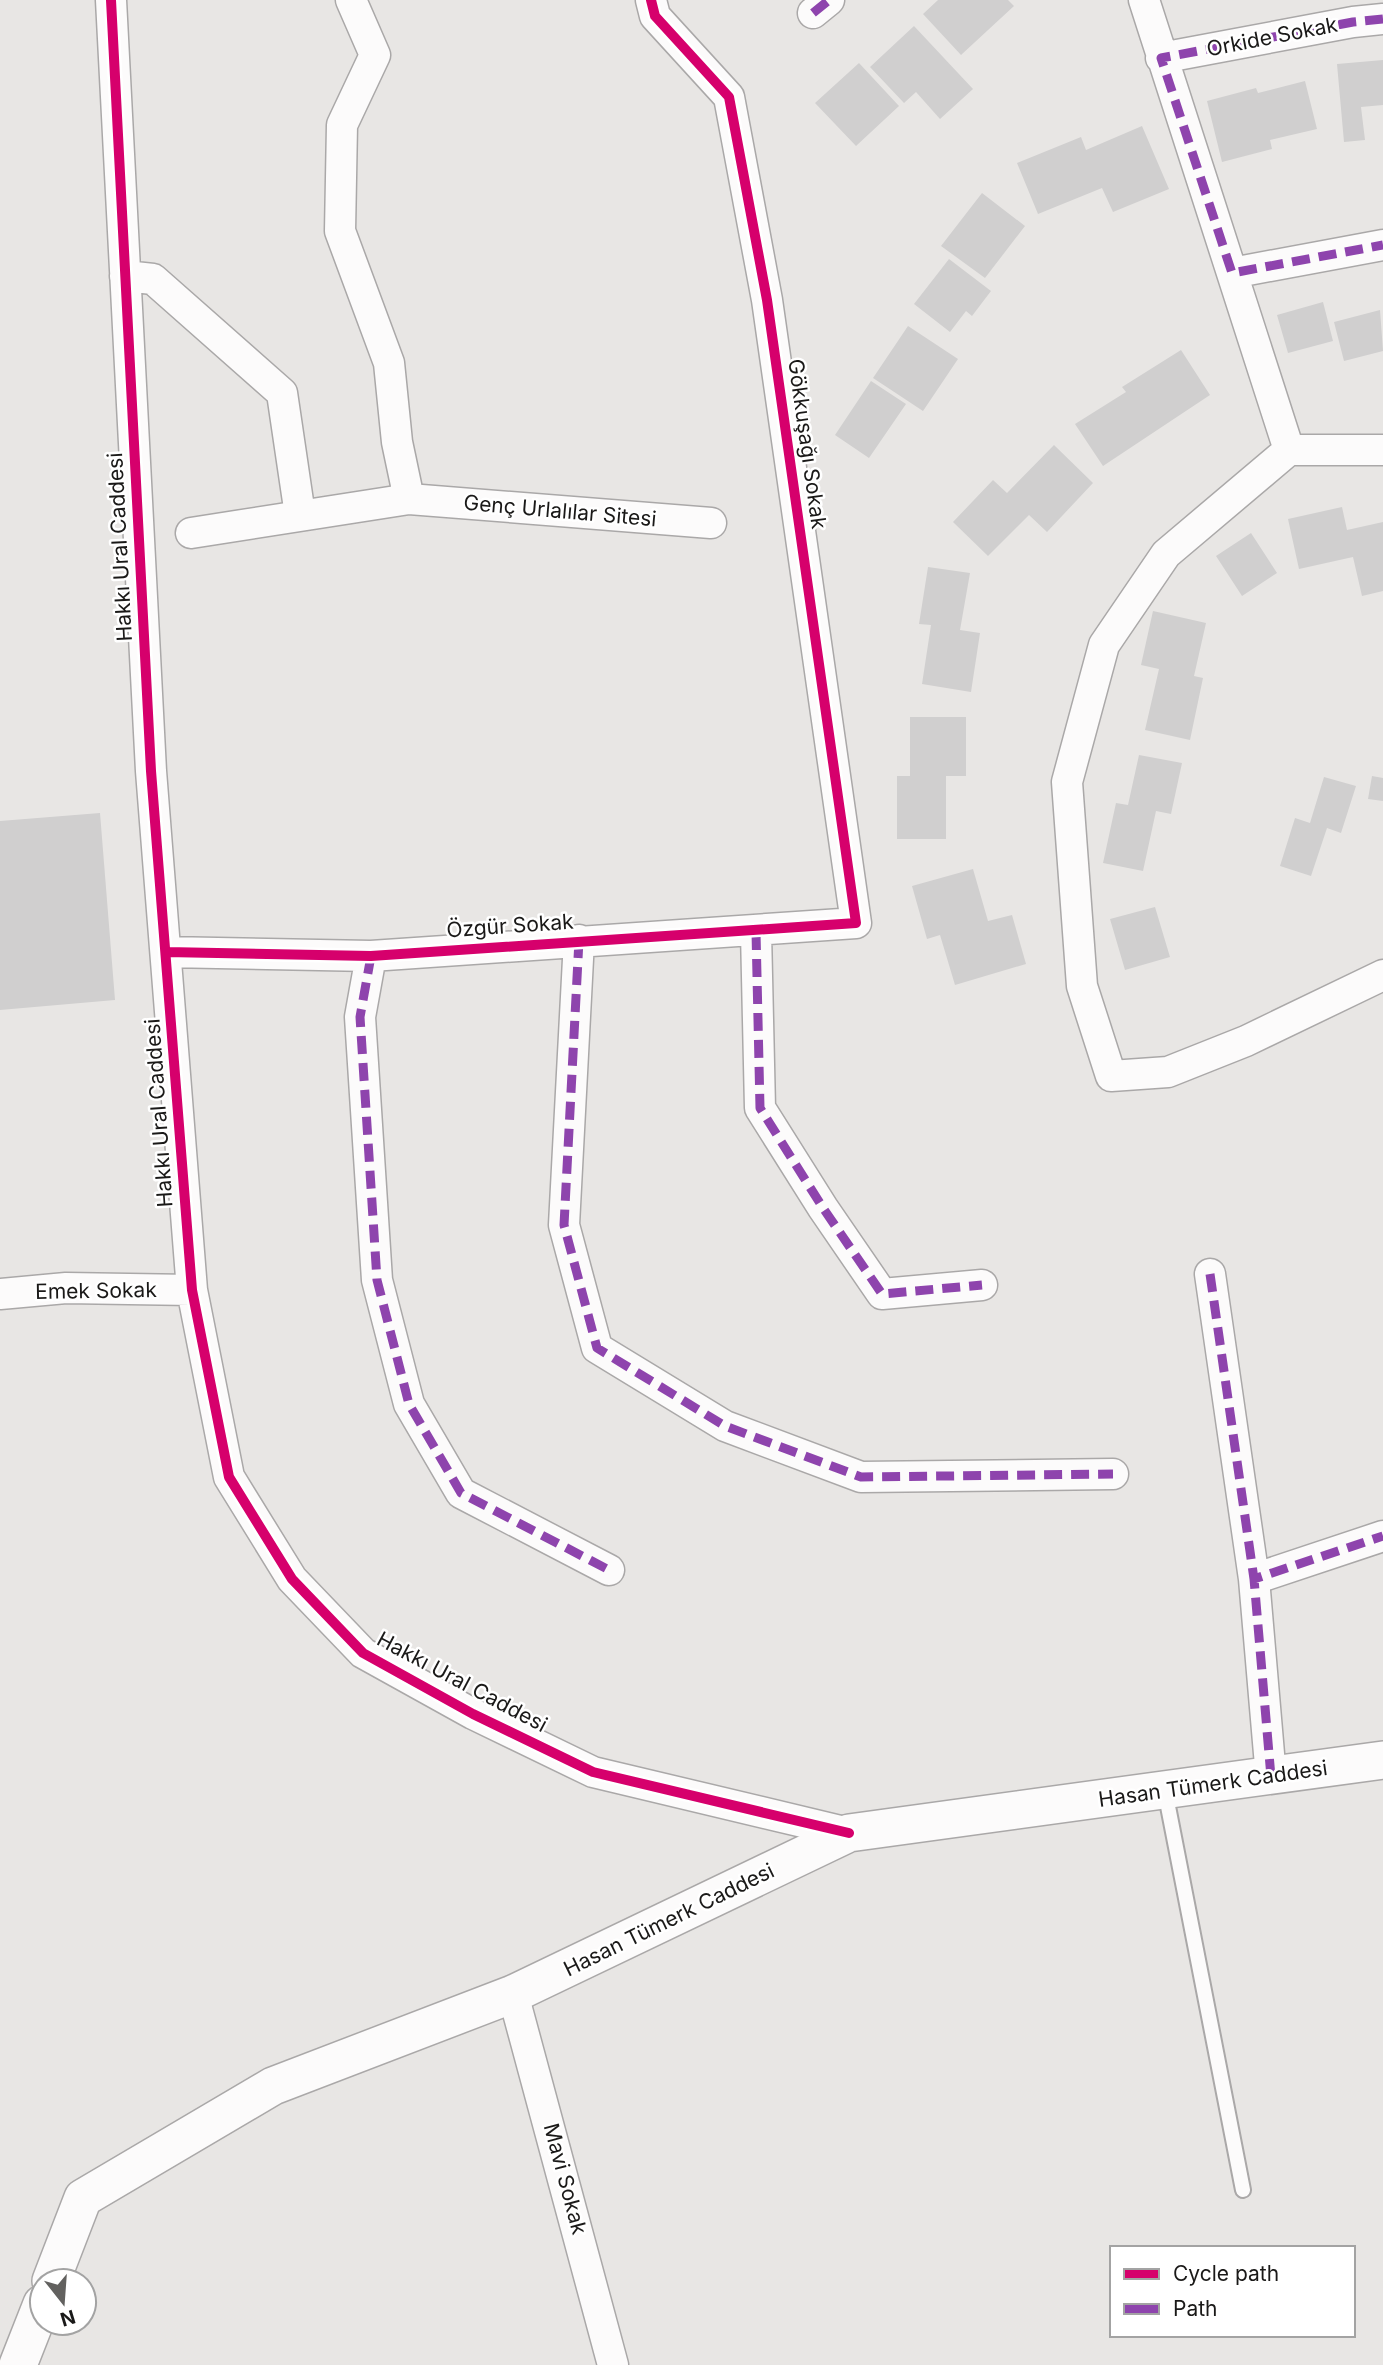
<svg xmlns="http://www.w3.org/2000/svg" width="1383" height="2365" font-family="Inter,sans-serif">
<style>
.building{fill:#d0cfcf}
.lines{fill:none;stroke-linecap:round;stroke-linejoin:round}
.service-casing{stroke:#aaa8a8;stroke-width:18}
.minor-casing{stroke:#aaa8a8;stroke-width:33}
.tertiary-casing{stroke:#aaa8a8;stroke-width:40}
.service{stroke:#fcfbfb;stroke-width:14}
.minor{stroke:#fcfbfb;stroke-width:30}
.tertiary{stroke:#fcfbfb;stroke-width:37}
.quiet{stroke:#8e44ad;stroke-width:9;stroke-dasharray:18 9;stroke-linecap:butt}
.cycleway-casing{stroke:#fff;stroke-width:15}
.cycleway{stroke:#d6006c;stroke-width:10}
.labels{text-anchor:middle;stroke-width:5;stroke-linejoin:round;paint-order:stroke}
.street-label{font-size:21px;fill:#1a1918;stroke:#fff}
</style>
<rect width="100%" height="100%" fill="#e8e6e4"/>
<path class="building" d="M938,0H1008L1014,6L961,55L923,14Z
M914,26L973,89L940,119L916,92L904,103L870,67Z
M1383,60V105L1361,107L1365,140L1344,142L1337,64Z
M859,63L899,106L856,146L815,103Z
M1305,81L1317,129L1270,140L1272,149L1222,162L1207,101L1256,88L1258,93Z
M1142,126L1169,189L1113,212L1102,188L1038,214L1017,163L1081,137L1086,150Z
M982,193L1025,226L985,278L941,246Z
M949,259L991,291L972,316L966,311L950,332L914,304Z
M1323,302L1333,341L1288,353L1277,315Z
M1380,310L1383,351L1344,361L1334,322Z
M908,326L958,359L923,411L873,378Z
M1181,350L1210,395L1103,466L1075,424L1126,392L1122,387Z
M871,381L906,404L869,458L835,435Z
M1054,445L1093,483L1047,532L1029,515L988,556L953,522L993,480L1007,493Z
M1342,507L1347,530L1383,522V591L1362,596L1353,557L1299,569L1288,519Z
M1251,533L1277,573L1242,596L1216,556Z
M928,567L970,573L960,630L980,633L971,692L922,684L931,625L919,624Z
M1153,611L1206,623L1194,676L1203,678L1190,740L1145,730L1159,669L1141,665Z
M910,717H966V776H946V839H897V776H910Z
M1139,755L1182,763L1171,814L1156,811L1143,871L1103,863L1116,803L1128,805Z
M1372,776L1383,778V801L1368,799Z
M1324,777L1356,786L1341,833L1327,828L1311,876L1280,866L1295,818L1310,823Z
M100,813L115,1000L0,1010V821Z
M973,869L988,921L1012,915L1026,964L955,985L940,935L927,939L912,886Z
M1155,907L1170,957L1125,970L1110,919Z"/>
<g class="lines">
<g class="service-casing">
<path id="service" d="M1165,1791L1243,2190"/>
</g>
<g class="minor-casing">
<path id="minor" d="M111,0L151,771L192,1290L229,1477L292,1579L363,1653L473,1714L593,1772L849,1833
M351,0L375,55L342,125L340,231L389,363L397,442L409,499L711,523
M1144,0L1289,450
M813,13L829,0
M1161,58L1353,22L1383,19
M1232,273L1383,245
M125,276L153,279L282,393L300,515
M1289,450L1166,554L1104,645L1067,782L1082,986L1111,1076L1168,1072L1246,1041L1383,975
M1289,450H1383
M191,533L409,499
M756,932L760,1108L823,1208L882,1294L982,1285
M579,940L564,1225L597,1348L725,1426L861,1477L1113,1474
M166,952L371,956L856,923L767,300L729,97L655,16L651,0
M371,956L360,1017L377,1280L409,1404L461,1493L609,1570
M1210,1274L1254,1579
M0,1294L66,1288L192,1290
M1271,1777L1254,1579L1383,1536
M513,1994L613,2365"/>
</g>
<g class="tertiary-casing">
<path id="tertiary" d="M51,2281L83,2198L273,2086L513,1994L849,1833L1383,1760
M18,2365L42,2304"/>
</g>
<use href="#service" class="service"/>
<use href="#minor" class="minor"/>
<use href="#tertiary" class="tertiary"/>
<path class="quiet" d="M813,13L829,0
M1383,19L1353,22L1161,58L1232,273L1383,245
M756,932L760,1108L823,1208L882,1294L982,1285
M579,940L564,1225L597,1348L725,1426L861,1477L1113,1474
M371,956L360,1017L377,1280L409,1404L461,1493L609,1570
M1210,1274L1254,1579
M1271,1777L1254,1579L1383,1536"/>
<g class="cycleway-casing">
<path id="cycleway" d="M111,0L151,771L192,1290L229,1477L292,1579L363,1653L473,1714L593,1772L849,1833
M166,952L371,956L856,923L767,300L729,97L655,16L651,0"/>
</g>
<use href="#cycleway" class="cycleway"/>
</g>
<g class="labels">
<g class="street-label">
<text transform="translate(1272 37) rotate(-11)" y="7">Orkide Sokak</text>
<text transform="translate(807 444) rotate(82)" y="7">Gökkuşağı Sokak</text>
<text transform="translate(560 511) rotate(5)" y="7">Genç Urlalılar Sitesi</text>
<text transform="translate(120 547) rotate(-93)" y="7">Hakkı Ural Caddesi</text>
<text transform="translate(510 926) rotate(-4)" y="7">Özgür Sokak</text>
<text transform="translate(159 1113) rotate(-94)" y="7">Hakkı Ural Caddesi</text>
<text transform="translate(96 1291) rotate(-1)" y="7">Emek Sokak</text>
<text transform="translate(462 1682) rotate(28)" y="7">Hakkı Ural Caddesi</text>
<text transform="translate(1213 1784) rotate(-8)" y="7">Hasan Tümerk Caddesi</text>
<text transform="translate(669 1920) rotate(-26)" y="7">Hasan Tümerk Caddesi</text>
<text transform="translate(565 2179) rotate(75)" y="7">Mavi Sokak</text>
</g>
</g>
<rect x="1110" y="2246" width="245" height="91" fill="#ffffff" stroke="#a3a3a3" stroke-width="2"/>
<rect x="1124" y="2269" width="35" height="10" fill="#d6006c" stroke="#a3a3a3" stroke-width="2"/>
<text x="1173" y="2281" font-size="21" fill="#1a1918">Cycle path</text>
<rect x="1124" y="2304" width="35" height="10" fill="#8e44ad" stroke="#a3a3a3" stroke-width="2"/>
<text x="1173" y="2316" font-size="21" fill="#1a1918">Path</text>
<g transform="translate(63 2302) rotate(163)"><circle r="33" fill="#ffffff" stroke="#a3a3a3" stroke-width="2"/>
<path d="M0-5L12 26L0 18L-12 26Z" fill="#62615f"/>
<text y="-10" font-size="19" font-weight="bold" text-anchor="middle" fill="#1a1918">N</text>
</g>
</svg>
